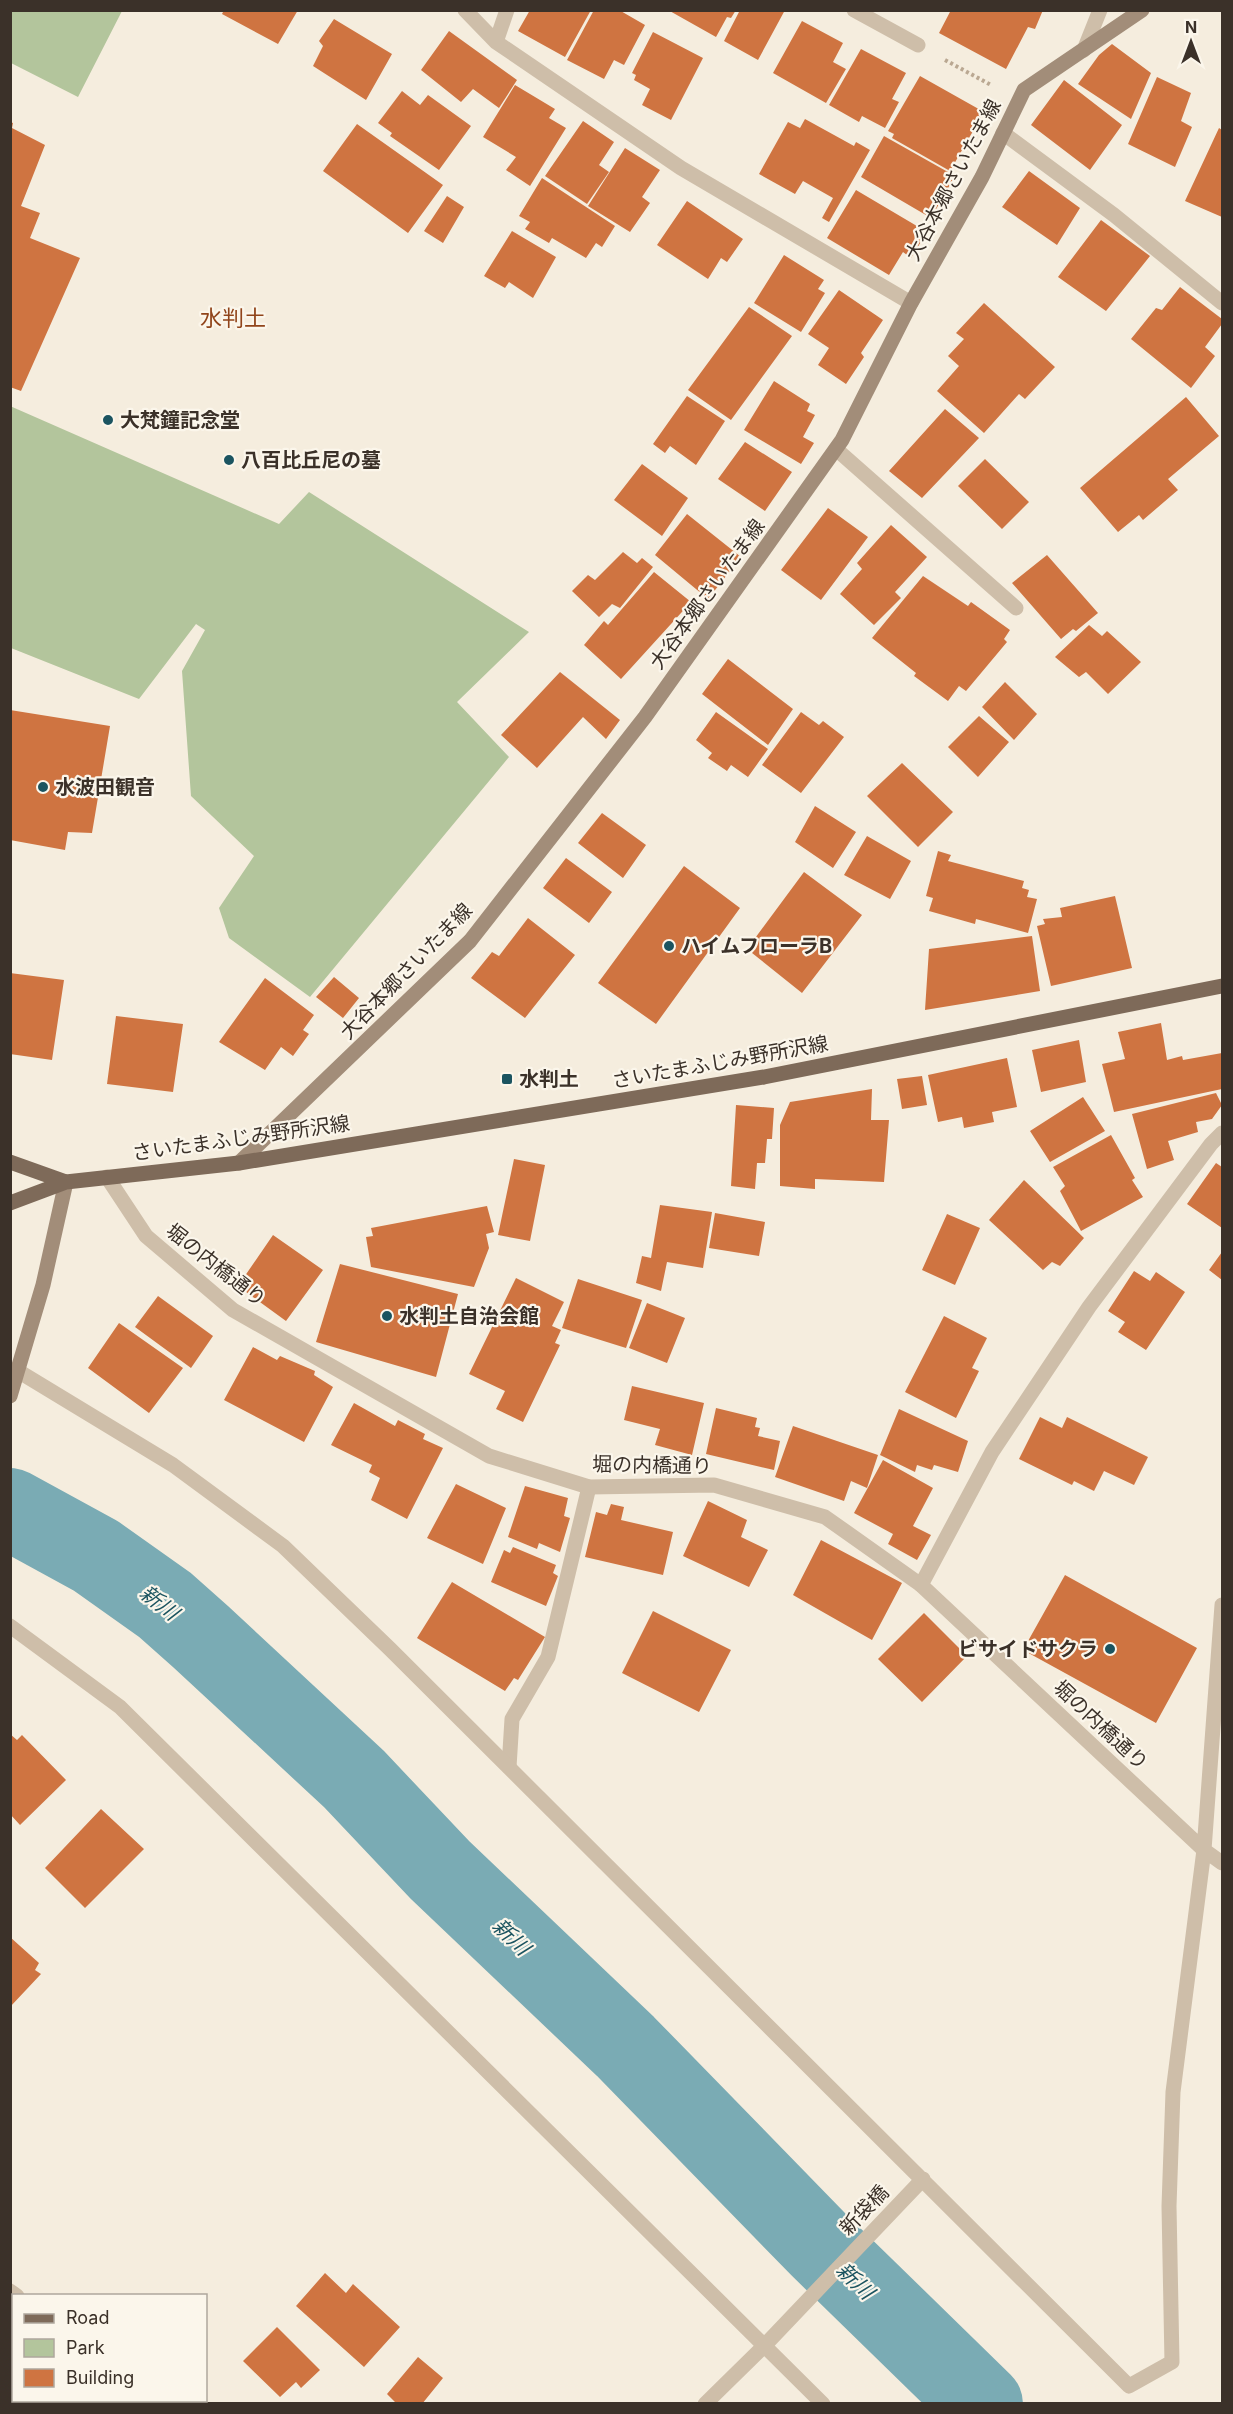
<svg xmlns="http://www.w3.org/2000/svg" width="1233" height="2414" font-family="Inter,'Noto Sans JP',sans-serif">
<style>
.green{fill:#b3c59c}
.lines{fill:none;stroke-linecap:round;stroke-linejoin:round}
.river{stroke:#7aabb4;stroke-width:82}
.building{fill:#cf7441}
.path{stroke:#baa892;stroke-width:4;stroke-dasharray:3 3;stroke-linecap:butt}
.lane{stroke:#cebea9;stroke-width:15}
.street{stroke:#cebea9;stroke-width:15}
.secondary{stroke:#a28d79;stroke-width:15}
.primary{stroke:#7e6a59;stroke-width:15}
.poi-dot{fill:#1b5460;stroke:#fbf6eb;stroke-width:2}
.labels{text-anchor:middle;stroke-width:4.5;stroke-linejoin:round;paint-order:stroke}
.street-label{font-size:20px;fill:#3b3129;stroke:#fbf6eb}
.poi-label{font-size:20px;font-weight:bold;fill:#3b3129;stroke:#fbf6eb;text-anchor:start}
.water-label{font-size:21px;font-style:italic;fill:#1b5460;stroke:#fbf6eb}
.quarter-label{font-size:22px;fill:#91451b;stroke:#fbf6eb}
</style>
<rect width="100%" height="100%" fill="#f5edde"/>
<path class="green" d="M10,11L11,10L122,11L78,97L11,63Z
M10,406L279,524L309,492L529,632L457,702L509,757L310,997L229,938L219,908L254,856L191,796L182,671L205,630L196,624L139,699L11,648Z"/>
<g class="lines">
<path class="river" d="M10,1509L96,1556L165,1605L201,1637L354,1779L440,1870L625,2046L820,2246L982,2404"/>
</g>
<path class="building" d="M224,10H298L278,44L222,14Z
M530,10H591L565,57L518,31Z
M594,10H619L645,25L624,65L614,60L604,79L567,60Z
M668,10H736L731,18L727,17L716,37Z
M740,10H785L758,60L724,41Z
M951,10H1043L1035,29L1028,27L1006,69L939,33Z
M334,19L392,54L366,100L313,66L323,46L319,41Z
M802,21L843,43L833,62L846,69L826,103L773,73Z
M449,31L517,80L499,108L473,89L461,102L421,70Z
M653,32L703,58L671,120L642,105L650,89L634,80L636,75L632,73Z
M1112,44L1151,73L1131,119L1078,84L1099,55Z
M861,49L906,73L892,99L899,102L885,128L862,116L859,122L829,105Z
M920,76L984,112L950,171L892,138L894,134L888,131Z
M1157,77L1191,93L1181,121L1192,127L1175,167L1128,144Z
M1064,80L1122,125L1090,170L1031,125Z
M515,85L555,109L549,118L566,128L530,186L506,170L516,157L483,137Z
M402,91L420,105L428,95L471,126L439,170L390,136L392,133L378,123Z
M805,119L854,146L856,142L870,150L829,222L822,218L833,198L803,181L795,194L759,174L788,122L800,128Z
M583,121L614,142L599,165L609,172L587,204L545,176Z
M10,122L13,123L12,128L45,145L21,206L40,213L30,238L80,258L21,391L10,387Z
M357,124L443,185L408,233L323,171Z
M1219,128L1222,130V217L1185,201Z
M884,136L955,176L931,218L861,177Z
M625,148L660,170L642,197L650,203L630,232L588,206Z
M1029,171L1080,208L1057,245L1002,207Z
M542,178L615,226L602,247L596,243L586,258L552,238L549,243L525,229L530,222L519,216Z
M856,190L927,232L911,258L903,252L889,275L827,238Z
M447,196L464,207L443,243L424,231Z
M687,201L743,239L727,262L721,258L708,279L657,245Z
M1101,220L1150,256L1106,311L1058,277Z
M512,231L556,257L533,298L509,282L505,288L484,276Z
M784,255L824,280L818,289L825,293L801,332L754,303Z
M1180,287L1222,319V324L1205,347L1215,356L1191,388L1131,339L1156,308L1162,310Z
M839,290L883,320L861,353L864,357L846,384L818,365L829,348L808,334Z
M984,303L1055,367L1025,399L1019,394L984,433L937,391L959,366L948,356L964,339L956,333Z
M749,307L792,336L731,420L688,390Z
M774,381L810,404L807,411L815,415L803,437L814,443L801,464L744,430Z
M687,396L725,421L696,465L670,446L665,453L653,444Z
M1186,397L1219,436L1168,479L1178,490L1143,520L1139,515L1118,532L1080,488Z
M945,409L979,438L922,498L889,471Z
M745,442L792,472L765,511L718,479Z
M985,459L1029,502L1002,529L958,486Z
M642,464L688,498L662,536L614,500Z
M828,508L868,537L821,600L781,570Z
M687,514L741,557L708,599L655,555Z
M891,525L927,557L895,592L901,598L874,625L840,594L862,569L857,563Z
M623,552L637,563L642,558L653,567L620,608L612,604L599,617L572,591L588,575L595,580Z
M1047,555L1098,613L1076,631L1073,629L1061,639L1012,583Z
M654,572L691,602L621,679L584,645L604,621L608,625Z
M923,576L968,606L971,602L1010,630L1004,639L1007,642L966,691L959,686L948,701L914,676L916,673L872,638Z
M1089,625L1102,636L1107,631L1141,662L1108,694L1086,672L1079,677L1055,657Z
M728,659L793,709L768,745L702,694Z
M560,672L620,720L606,739L583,717L537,768L501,735Z
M1005,682L1037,714L1014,740L982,707Z
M10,710L110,726L92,833L68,832L65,850L10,840Z
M716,712L768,749L748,777L731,765L727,771L708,758L712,753L696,740Z
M801,712L819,725L823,721L844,737L801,793L762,765Z
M979,716L1009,742L978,777L948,747Z
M902,763L953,812L918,847L867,796Z
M815,806L856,832L833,868L795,842Z
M602,813L646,845L623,878L578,843Z
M867,836L911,861L890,899L844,875Z
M938,851L951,855L948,861L1024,881L1022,888L1029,890L1027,897L1037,899L1028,933L976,919L975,924L929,911L933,898L926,896Z
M566,858L612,892L589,923L543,888Z
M684,866L740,908L656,1024L598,983Z
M804,872L862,915L802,993L747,949Z
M1115,896L1132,968L1051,986L1037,926L1045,924L1043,919L1062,917L1060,908Z
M528,918L575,955L525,1018L471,978L492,952L499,956Z
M1032,936L1040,991L925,1010L929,949Z
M10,973L64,980L52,1060L10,1054Z
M334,977L359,998L343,1018L316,997Z
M265,978L314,1015L303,1030L309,1034L293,1056L281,1047L265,1070L219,1042Z
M116,1016L183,1024L173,1092L107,1084Z
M1161,1023L1167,1060L1182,1056L1183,1060L1222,1053V1089L1114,1112L1102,1064L1125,1059L1118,1032Z
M1079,1040L1086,1082L1041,1092L1032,1050Z
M1007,1058L1017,1107L992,1112L994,1122L964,1128L962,1117L938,1122L928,1075Z
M922,1076L927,1105L902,1109L897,1079Z
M872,1089L871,1120H889L884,1182L815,1179V1189L780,1186V1125L790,1102Z
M1216,1093L1222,1105L1212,1119L1196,1122L1198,1132L1168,1141L1174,1160L1147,1169L1132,1114Z
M1083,1097L1105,1131L1050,1162L1030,1131Z
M736,1105L774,1108L772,1139H767L765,1163H757L755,1189L731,1186Z
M1111,1135L1135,1178L1132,1180L1143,1197L1081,1231L1060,1191L1065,1186L1053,1167Z
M514,1159L545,1165L530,1241L498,1235Z
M1216,1163L1222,1167V1228L1187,1204Z
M1024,1180L1084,1238L1060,1266L1052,1262L1043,1270L989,1220Z
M660,1205L712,1212L703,1268L667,1262L661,1291L636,1283L642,1256L651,1258Z
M487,1206L494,1232L486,1234L489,1248L474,1287L371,1267L366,1237L373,1236L371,1228Z
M715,1213L765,1222L759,1256L709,1248Z
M947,1214L980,1228L955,1285L922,1270Z
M273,1235L323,1270L286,1321L238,1286Z
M1222,1252V1280L1209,1270Z
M340,1264L458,1294L436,1377L316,1342Z
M1134,1271L1150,1281L1156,1272L1185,1292L1146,1350L1118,1332L1125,1322L1108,1311Z
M516,1278L564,1302L552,1326L561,1330L555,1343L560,1345L523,1422L496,1409L505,1391L469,1374Z
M578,1279L642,1300L626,1348L562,1328Z
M158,1296L213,1336L191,1368L135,1327Z
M647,1303L685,1318L667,1363L629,1348Z
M944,1316L987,1338L972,1368L979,1371L956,1418L905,1392Z
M119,1323L183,1368L149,1413L88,1368Z
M253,1347L277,1360L280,1356L315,1371L314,1375L333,1387L304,1442L224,1400Z
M632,1386L704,1403L692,1455L655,1445L660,1429L624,1420Z
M354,1403L395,1426L398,1420L425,1434L423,1439L443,1448L407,1519L371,1500L380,1478L369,1472L372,1465L331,1445Z
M716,1408L757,1418L755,1427L760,1428L758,1436L780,1441L774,1470L706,1454Z
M899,1409L968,1441L958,1472L934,1465L932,1470L917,1465L915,1472L880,1455Z
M1040,1417L1062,1428L1067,1417L1148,1457L1134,1485L1104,1471L1094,1491L1074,1481L1072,1485L1019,1459Z
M793,1426L878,1455L867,1488L851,1481L844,1501L775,1477Z
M883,1460L933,1488L913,1526L931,1535L917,1560L888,1544L893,1534L854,1513Z
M456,1484L506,1508L483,1564L427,1538Z
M525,1486L568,1498L564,1516L570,1518L560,1552L539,1543L537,1549L508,1537Z
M708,1501L747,1520L741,1537L768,1550L749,1587L683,1556Z
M611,1504L624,1507L621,1520L673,1532L663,1575L585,1557L596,1512L607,1515Z
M821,1540L902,1583L872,1640L793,1595Z
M513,1547L556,1565L553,1573L558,1576L546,1606L491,1582L504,1550L510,1553Z
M1065,1575L1197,1648L1156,1723L1023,1650Z
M452,1582L545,1637L518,1680L514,1678L505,1691L417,1638Z
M653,1611L731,1650L699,1712L622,1673Z
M924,1613L967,1656L922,1702L878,1659Z
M10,1734L17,1740L22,1735L66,1780L20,1825L10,1814Z
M101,1809L144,1849L85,1908L45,1868Z
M10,1937L39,1963L35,1970L41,1974L10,2007Z
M325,2273L346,2293L353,2284L400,2327L364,2367L296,2306Z
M277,2327L320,2370L301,2388L296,2382L280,2397L243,2361Z
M418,2357L443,2378L422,2404H397L387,2394Z
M10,2389L14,2391V2400H28L32,2404H10Z"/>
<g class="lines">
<path class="path" d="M945,60L991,85"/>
<path class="lane" d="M465,10L496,42L681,168L911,303
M854,10L918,45
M496,42L507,10
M1084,50L1100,10
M1003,133L1114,215L1222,303
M836,449L1016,608
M921,1585L992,1452L1089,1307L1211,1144L1222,1133
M509,1767L512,1719L548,1657L589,1487"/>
<path class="street" d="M107,1177L146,1236L233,1310L489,1456L589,1487L714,1485L825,1517L921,1585L1204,1850L1222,1863
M18,1371L173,1465L283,1546L390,1649L1129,2386L1172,2362L1169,2206L1173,2092L1204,1850L1222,1605
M10,1626L120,1707L823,2404
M10,2291L17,2296
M165,2400L169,2404
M705,2404L765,2345L923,2179"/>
<path class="secondary" d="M239,1163L470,941L645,717L842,440L911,303L982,177L1024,90L1142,10
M10,1396L43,1285L66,1182"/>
<path class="primary" d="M10,1162L66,1182
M10,1203L66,1182L239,1163L764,1077L1222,986"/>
</g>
<g class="poi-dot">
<circle cx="108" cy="420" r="6"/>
<circle cx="229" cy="460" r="6"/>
<circle cx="43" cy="787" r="6"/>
<circle cx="669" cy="946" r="6"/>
<rect x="501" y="1073" width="12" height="12" rx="3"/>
<circle cx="387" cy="1316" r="6"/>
<circle cx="1110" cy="1649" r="6"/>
</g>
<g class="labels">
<g class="street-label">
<text transform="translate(953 180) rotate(-62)" y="7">大谷本郷さいたま線</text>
<text transform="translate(707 594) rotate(-54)" y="7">大谷本郷さいたま線</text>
<text transform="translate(406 971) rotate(-46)" y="7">大谷本郷さいたま線</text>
<text transform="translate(720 1062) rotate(-10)" y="7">さいたまふじみ野所沢線</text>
<text transform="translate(241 1138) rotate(-8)" y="7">さいたまふじみ野所沢線</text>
<text transform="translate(216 1265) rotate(38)" y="7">堀の内橋通り</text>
<text transform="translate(652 1465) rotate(1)" y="7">堀の内橋通り</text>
<text transform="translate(1101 1725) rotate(43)" y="7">堀の内橋通り</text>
<text transform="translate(864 2210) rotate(-46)" y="7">新袋橋</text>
</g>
<g class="poi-label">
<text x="120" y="427">大梵鐘記念堂</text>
<text x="241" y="467">八百比丘尼の墓</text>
<text x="55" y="794">水波田観音</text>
<text x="681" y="953">ハイムフローラB</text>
<text x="519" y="1086">水判土</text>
<text x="399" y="1323">水判土自治会館</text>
<text x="1098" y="1656" text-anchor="end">ビサイドサクラ</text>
</g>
<g class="water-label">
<text transform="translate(159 1603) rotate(38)" y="7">新川</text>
<text transform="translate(511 1937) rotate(44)" y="7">新川</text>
<text transform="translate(855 2281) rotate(44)" y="7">新川</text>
</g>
<g class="quarter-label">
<text x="233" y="326">水判土</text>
</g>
</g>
<rect width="1233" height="2414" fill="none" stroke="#3b3129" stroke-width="24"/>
<rect x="12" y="2294" width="195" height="108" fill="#fbf6eb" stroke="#aea79d" stroke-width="1.5"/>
<rect x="24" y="2314" width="30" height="9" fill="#7e6a59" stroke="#aea79d" stroke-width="1.5"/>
<text x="66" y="2324" font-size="18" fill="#3b3129">Road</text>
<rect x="24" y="2339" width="30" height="18" fill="#b3c59c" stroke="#aea79d" stroke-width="1.5"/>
<text x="66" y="2354" font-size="18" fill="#3b3129">Park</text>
<rect x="24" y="2369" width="30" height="18" fill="#cf7441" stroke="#aea79d" stroke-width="1.5"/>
<text x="66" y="2384" font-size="18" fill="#3b3129">Building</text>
<g transform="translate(1191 42)" stroke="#fbf6eb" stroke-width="4.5" paint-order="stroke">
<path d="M0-4.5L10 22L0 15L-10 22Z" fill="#3b3129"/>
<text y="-9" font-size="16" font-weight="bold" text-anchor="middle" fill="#3b3129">N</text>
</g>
</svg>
